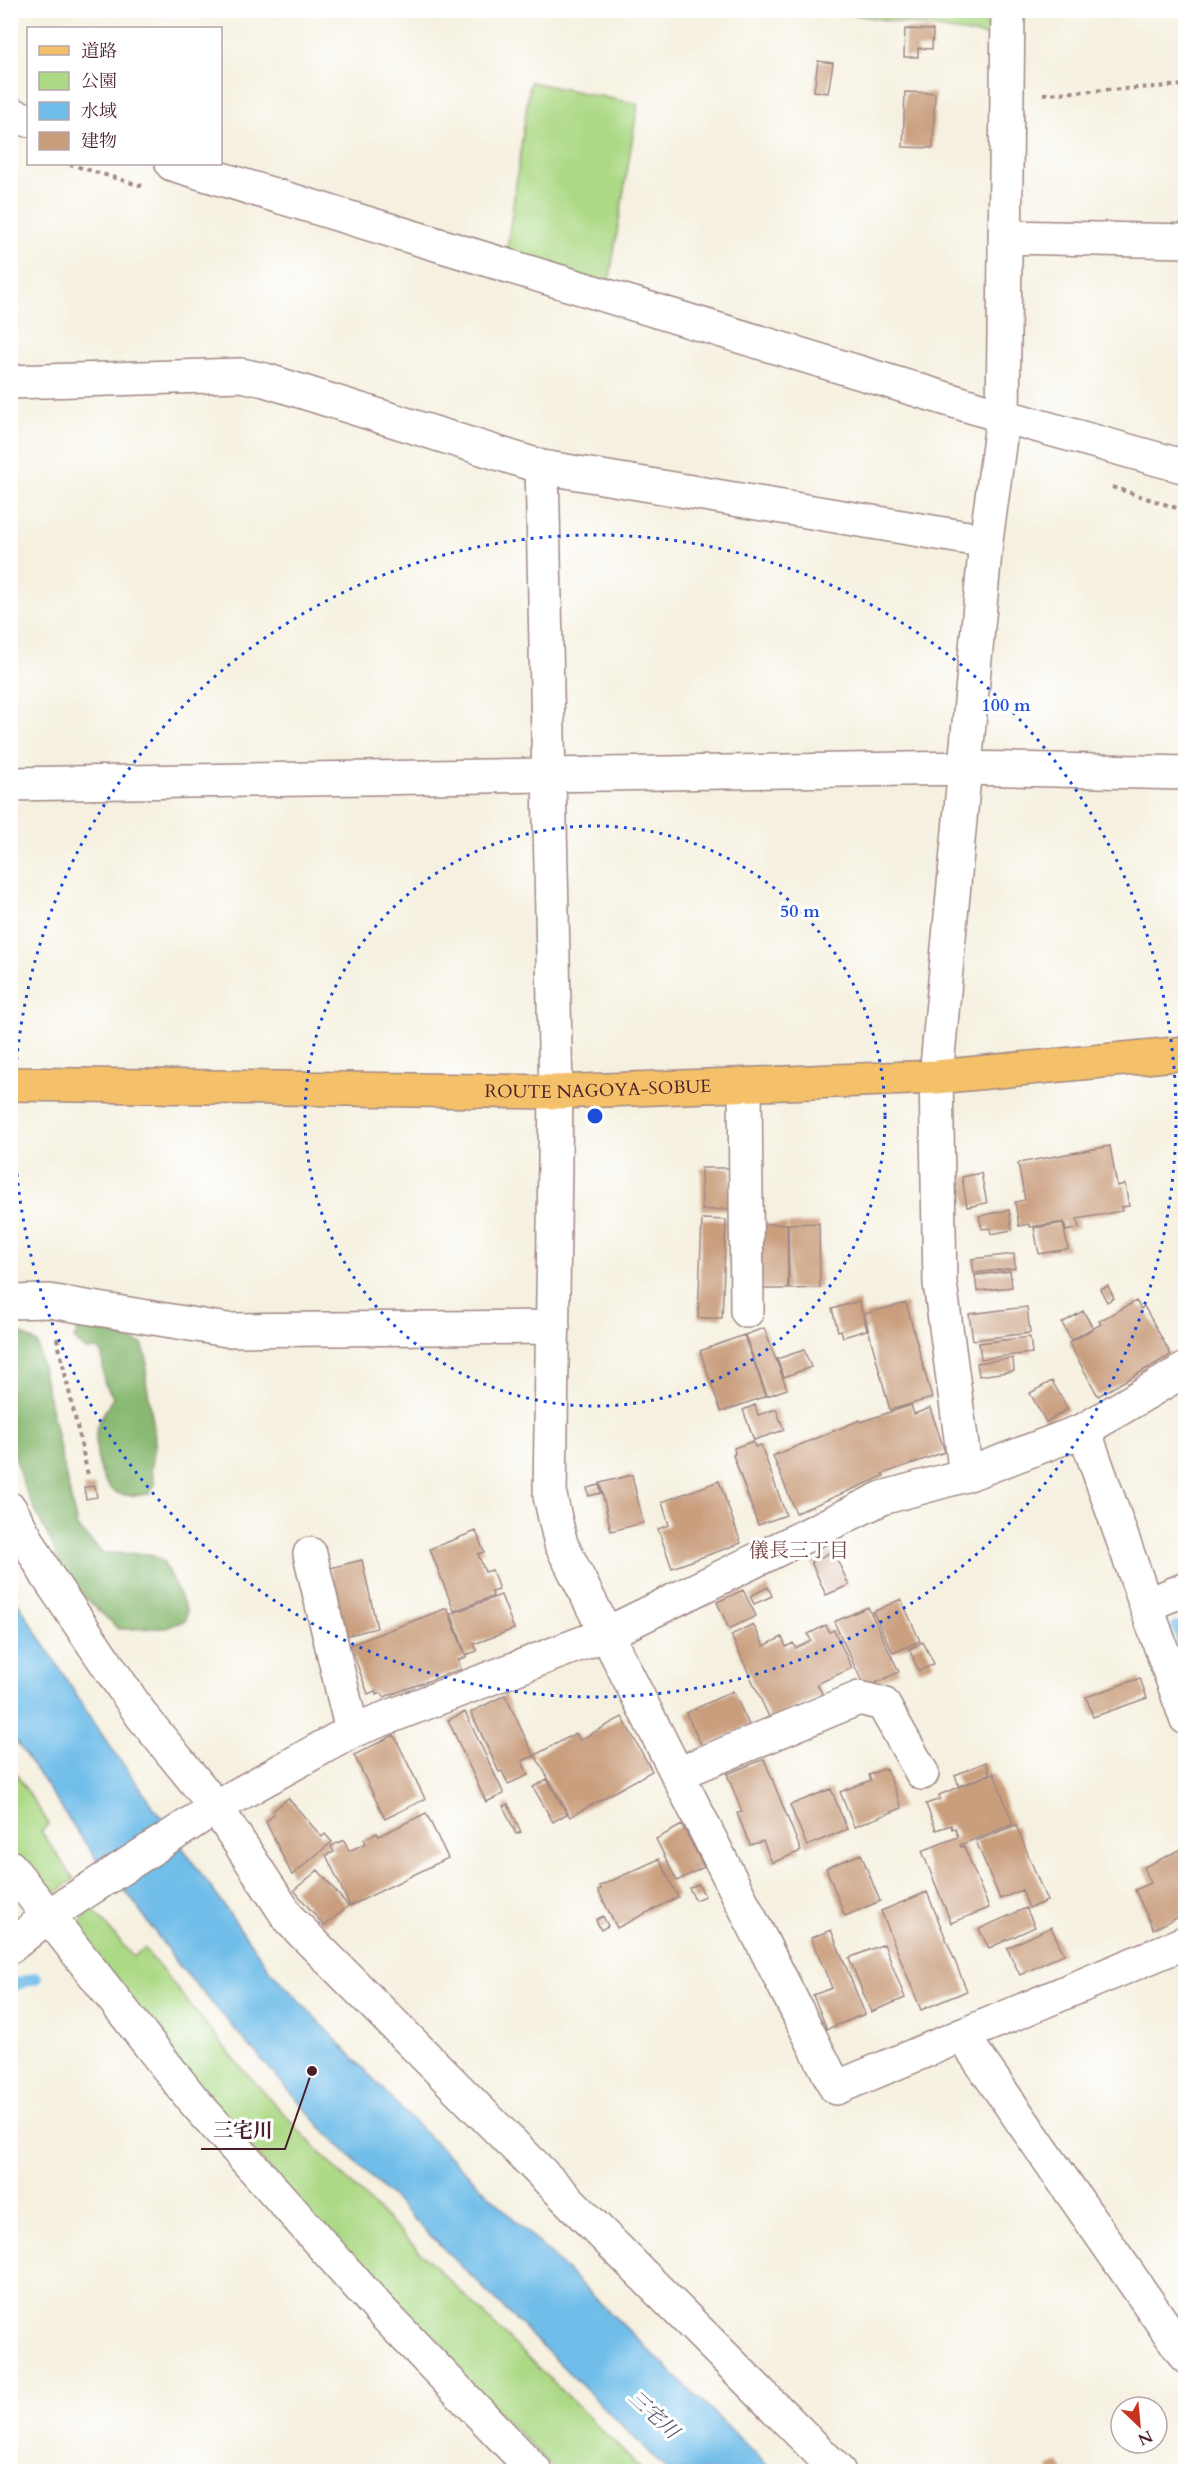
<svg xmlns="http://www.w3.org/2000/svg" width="1196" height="2482" font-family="Cardo,'Noto Serif JP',serif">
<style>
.green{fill:#acd985;stroke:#7b7c58;stroke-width:1.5}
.forest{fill:#89b972;stroke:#6a6c4e;stroke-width:1.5}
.water{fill:#6fbde9;stroke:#5c6e8a;stroke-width:1.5}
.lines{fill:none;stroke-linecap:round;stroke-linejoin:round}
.stream{stroke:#6fbde9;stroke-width:12}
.building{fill:#c99e7d}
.minor-casing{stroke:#a08885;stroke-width:36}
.major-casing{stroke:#a08885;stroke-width:36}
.path{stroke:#a08885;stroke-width:4;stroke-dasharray:4.5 4.5;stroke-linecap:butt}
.minor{stroke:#fff;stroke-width:33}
.major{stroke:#f4c16a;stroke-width:33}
.ring{fill:none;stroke:#1d4ed8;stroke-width:3;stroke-dasharray:3 6}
.labels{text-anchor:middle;stroke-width:6;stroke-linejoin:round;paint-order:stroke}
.street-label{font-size:18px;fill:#4a1f2b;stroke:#fff}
.neighbourhood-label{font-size:20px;fill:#764b48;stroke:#fff}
.water-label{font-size:20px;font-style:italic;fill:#57566e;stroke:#fff}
.centre{fill:#1d4ed8;stroke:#fff;stroke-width:3}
.ring-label{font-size:18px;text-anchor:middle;font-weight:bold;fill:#1d4ed8;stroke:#fff;stroke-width:6;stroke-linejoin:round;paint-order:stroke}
.leader{fill:none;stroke:#4a1f2b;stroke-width:2}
.callout-dot{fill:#4a1f2b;stroke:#fff;stroke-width:2}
.callout-label{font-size:20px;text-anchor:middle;font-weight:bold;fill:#4a1f2b;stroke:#fff;stroke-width:6;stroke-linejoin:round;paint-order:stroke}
</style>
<rect width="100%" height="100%" fill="#fff"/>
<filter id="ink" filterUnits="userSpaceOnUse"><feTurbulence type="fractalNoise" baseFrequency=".0167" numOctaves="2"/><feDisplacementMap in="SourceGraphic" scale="12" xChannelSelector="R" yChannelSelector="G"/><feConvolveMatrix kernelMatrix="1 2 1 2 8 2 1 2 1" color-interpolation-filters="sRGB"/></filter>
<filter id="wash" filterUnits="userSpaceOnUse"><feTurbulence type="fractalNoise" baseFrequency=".008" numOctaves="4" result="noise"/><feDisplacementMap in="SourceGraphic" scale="24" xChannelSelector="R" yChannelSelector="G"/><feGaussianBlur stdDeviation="1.35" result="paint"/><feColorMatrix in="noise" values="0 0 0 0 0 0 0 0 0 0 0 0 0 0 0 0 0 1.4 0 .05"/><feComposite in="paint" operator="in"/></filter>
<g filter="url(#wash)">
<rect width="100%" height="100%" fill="#f5f0df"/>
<path class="green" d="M843,11H988L987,36L843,13Z
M530,82L638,104L608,288L506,256Z
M10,1765L49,1824L41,1831L74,1879L46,1901L11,1852Z
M90,1906L133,1957L144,1948L237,2063L321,2154L643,2471H557L384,2299L202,2092L76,1932Z"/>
<path class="forest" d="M91,1326L142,1344L147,1359L146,1380L154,1428L155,1445L151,1470L155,1484L149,1494C137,1495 123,1498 112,1490C98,1479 92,1438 99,1422C103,1414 109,1406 113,1397L104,1382L102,1355L98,1349L86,1350L74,1339L78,1328Z
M10,1327L37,1343L77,1527L103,1553L150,1554L163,1561L187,1611L186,1620L166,1628L118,1629C100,1609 75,1593 61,1569C57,1562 55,1552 52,1544C38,1516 23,1490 16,1460C6,1417 11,1371 10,1327Z"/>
<path class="water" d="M10,1590L95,1725L269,1969L410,2118L773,2471H668L319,2125L177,1963L129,1895L99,1863L11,1734Z"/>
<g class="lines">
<path class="stream" d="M1177,1627L1186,1650
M10,1986L36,1978"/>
</g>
<g id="blocks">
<path class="building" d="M756,10H777L776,15Z
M905,29L933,30L932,49L918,48V57H904Z
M818,61L833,63L828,93L814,91Z
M905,92L935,93L933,148L903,147Z
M1110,1146L1117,1186L1125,1184L1129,1206L1121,1207L1122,1211L1077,1219L1079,1228L1066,1231L1064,1222L1030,1227L1029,1224L1019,1226L1015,1202L1025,1200L1018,1163Z
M701,1168H731L732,1209L702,1210Z
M981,1173L987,1203L967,1207L962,1177Z
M1009,1210L1012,1230L991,1234L990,1228L982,1229L979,1216Z
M702,1219L726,1220L722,1318H698Z
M819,1223L820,1288L789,1289L788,1224Z
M1063,1223L1068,1249L1039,1254L1034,1228Z
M759,1224H787L788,1289H760Z
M1014,1254L1015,1268L974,1273L972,1259Z
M1010,1271L1012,1287L977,1291L975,1275Z
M1108,1286L1114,1298L1107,1302L1100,1289Z
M859,1301L867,1330L843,1337L841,1330L838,1331L832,1309Z
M1136,1301L1141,1309L1144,1306L1171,1355L1098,1396L1069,1343L1101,1324L1099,1321Z
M906,1303L932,1398L890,1410L864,1314Z
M1027,1307L1030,1333L973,1340L969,1314Z
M1083,1311L1093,1328L1071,1340L1062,1323Z
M764,1328L787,1389L767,1396L745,1335Z
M744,1335L766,1396L721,1412L700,1351Z
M1030,1337L1032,1353L981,1359L979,1343Z
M804,1350L811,1367L784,1377L777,1359Z
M1013,1358L1014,1371L979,1376L977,1363Z
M1052,1381L1068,1409L1046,1422L1030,1393Z
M755,1405L758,1415L776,1409L784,1430L754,1440L743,1410Z
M911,1405L914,1414L930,1408L945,1452L882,1474L884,1476L796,1513L773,1456L860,1420L861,1422Z
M753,1441L755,1447L761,1445L786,1515L758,1525L733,1455L735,1454L734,1448Z
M632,1475L643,1523L611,1531L600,1483Z
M719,1481L741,1543L672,1568L658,1529L669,1525L662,1502Z
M599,1485L601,1493L589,1496L587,1488Z
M95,1486L97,1497L86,1499L84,1487Z
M476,1531L484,1552L478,1554L485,1572L492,1570L499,1590L492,1592L493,1596L454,1611L430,1549Z
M833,1551L849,1585L826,1595L811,1562Z
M362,1560L377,1628L345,1636L330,1568Z
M768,1587L772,1596L754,1604L750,1596Z
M743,1590L756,1616L729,1629L717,1602Z
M501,1595L514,1629L474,1644L477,1651L466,1655L451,1614Z
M901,1599L920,1641L893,1653L873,1612Z
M868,1607L899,1672L865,1688L834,1622Z
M447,1608L466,1657L458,1660L461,1669L384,1697L382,1693L376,1695L375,1691L368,1694L350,1645Z
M753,1624L764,1646L782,1637L786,1647L793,1643L796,1648L811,1641L808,1634L826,1625L829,1632L834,1630L852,1668L817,1684L823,1695L770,1719L731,1635Z
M923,1642L934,1664L919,1671L909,1649Z
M1140,1678L1147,1698L1093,1717L1086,1697Z
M733,1691L749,1725L703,1748L686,1713Z
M505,1695L534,1756L522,1761L528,1775L508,1784L502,1771L499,1772L471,1712Z
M465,1712L504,1794L486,1802L448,1720Z
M622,1717L652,1771L570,1817L535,1755L576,1733L580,1740Z
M394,1735L425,1799L385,1819L354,1755Z
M764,1759L801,1851L772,1863L763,1841L750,1845L737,1813L742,1812L727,1774Z
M986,1762L990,1774L959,1786L955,1775Z
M886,1768L902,1808L854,1827L840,1792L871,1780L869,1775Z
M994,1773L1013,1824L960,1845L961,1847L964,1846L989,1908L951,1923L922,1851L958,1837L955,1828L952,1829L951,1825L936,1830L926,1804L940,1799L939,1795Z
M547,1779L567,1814L553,1822L533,1787Z
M831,1789L847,1829L807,1846L790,1805Z
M288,1798L322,1837L325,1834L332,1842L292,1875L266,1822L274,1814L273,1811Z
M508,1804L521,1832L516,1834L503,1806Z
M426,1813L448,1858L350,1906L326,1855L334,1852L331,1846L344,1840L349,1851L366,1843L364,1839L377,1833L379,1836Z
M682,1825L704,1867L677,1881L656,1839Z
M1016,1825L1047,1901L1029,1908L1022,1890L1000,1899L976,1841Z
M1186,1847V1914L1153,1929L1135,1890L1151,1883L1144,1867Z
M861,1854L880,1901L845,1916L826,1868Z
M659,1859L678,1897L617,1928L598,1890L601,1889L600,1886Z
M318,1870L348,1906L324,1926L294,1890Z
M698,1884L705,1896L695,1900L689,1888Z
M927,1892L967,1991L921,2010L881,1911Z
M1026,1908L1035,1927L989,1948L979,1929Z
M603,1916L608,1926L601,1930L596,1920Z
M1051,1927L1064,1954L1020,1975L1007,1948Z
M831,1930L865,2014L827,2029L813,1995L832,1988L811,1938Z
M884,1944L905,1998L871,2012L849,1958Z
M1060,2462L1065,2472H1049L1048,2468Z"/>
</g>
</g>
<g filter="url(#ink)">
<use href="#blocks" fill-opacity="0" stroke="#a08885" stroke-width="1.5"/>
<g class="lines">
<g class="minor-casing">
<path id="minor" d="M10,114L28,120
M172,164L1003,416L1186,467
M1005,237L1186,241
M10,382L241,375L265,380L542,467L986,541
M542,467L556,1092L550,1496L561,1544L836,2088L1186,1942
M10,784L966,768L1186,773
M745,1085L747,1311
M10,1302L49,1301L227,1330L553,1327
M1084,1430L1186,1718
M966,1475L940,1283L936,1077L986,541L1003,416L1008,10
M10,1509L48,1577L142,1716L216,1807L290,1920L839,2472
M310,1554L352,1731
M1146,1605L1186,1589
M677,1774L859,1698L883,1704L922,1773
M10,1867L193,2100L381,2311L536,2472
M10,1947L48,1916L216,1807L352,1731L606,1634L882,1498L966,1475L1084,1430L1186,1369
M962,2035L1186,2357"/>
</g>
<g class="major-casing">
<g id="major">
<path id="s1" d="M10,1084L556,1092L936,1077L1186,1053"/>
</g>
</g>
<path class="path" d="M1043,94L1186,85
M69,164L142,186
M1112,487L1186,511
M57,1338L88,1475"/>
<use href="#minor" class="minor"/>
<use href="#major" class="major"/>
</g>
</g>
<g class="ring">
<circle cx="595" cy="1116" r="290"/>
<circle cx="595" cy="1116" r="581"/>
</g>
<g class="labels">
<g class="street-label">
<text dy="6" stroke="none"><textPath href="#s1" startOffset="588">ROUTE NAGOYA-SOBUE</textPath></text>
</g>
<g class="neighbourhood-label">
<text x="799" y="1557">儀長三丁目</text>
</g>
<g class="water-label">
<text transform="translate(654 2414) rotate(43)" y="7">三宅川</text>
</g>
</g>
<circle cx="595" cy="1116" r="9" class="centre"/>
<g class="ring-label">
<text x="1006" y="711">100 m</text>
<text x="800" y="917">50 m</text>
</g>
<path class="leader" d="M312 2071L285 2149H201"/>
<circle class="callout-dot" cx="312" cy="2071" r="6"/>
<g class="callout-label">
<text x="243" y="2137">三宅川</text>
</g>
<rect width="1196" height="2482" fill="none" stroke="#fff" stroke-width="36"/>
<rect x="27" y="27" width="195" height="138" fill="#ffffff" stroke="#b7a5aa" stroke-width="1.5"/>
<rect x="39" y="46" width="30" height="9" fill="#f4c16a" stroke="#b7a5aa" stroke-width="1.5"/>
<text x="81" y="57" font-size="18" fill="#4a1f2b">道路</text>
<rect x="39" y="72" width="30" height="18" fill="#acd985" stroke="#b7a5aa" stroke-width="1.5"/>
<text x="81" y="87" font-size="18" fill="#4a1f2b">公園</text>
<rect x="39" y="102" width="30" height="18" fill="#6fbde9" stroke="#b7a5aa" stroke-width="1.5"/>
<text x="81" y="117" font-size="18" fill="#4a1f2b">水域</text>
<rect x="39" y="132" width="30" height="18" fill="#c99e7d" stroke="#b7a5aa" stroke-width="1.5"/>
<text x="81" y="147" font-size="18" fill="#4a1f2b">建物</text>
<g transform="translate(1139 2425) rotate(154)"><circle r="28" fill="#ffffff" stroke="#b7a5aa" stroke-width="1.5"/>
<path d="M0-4.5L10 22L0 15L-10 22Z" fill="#c8321e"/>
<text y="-9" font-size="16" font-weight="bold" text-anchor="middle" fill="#4a1f2b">N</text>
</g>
</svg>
